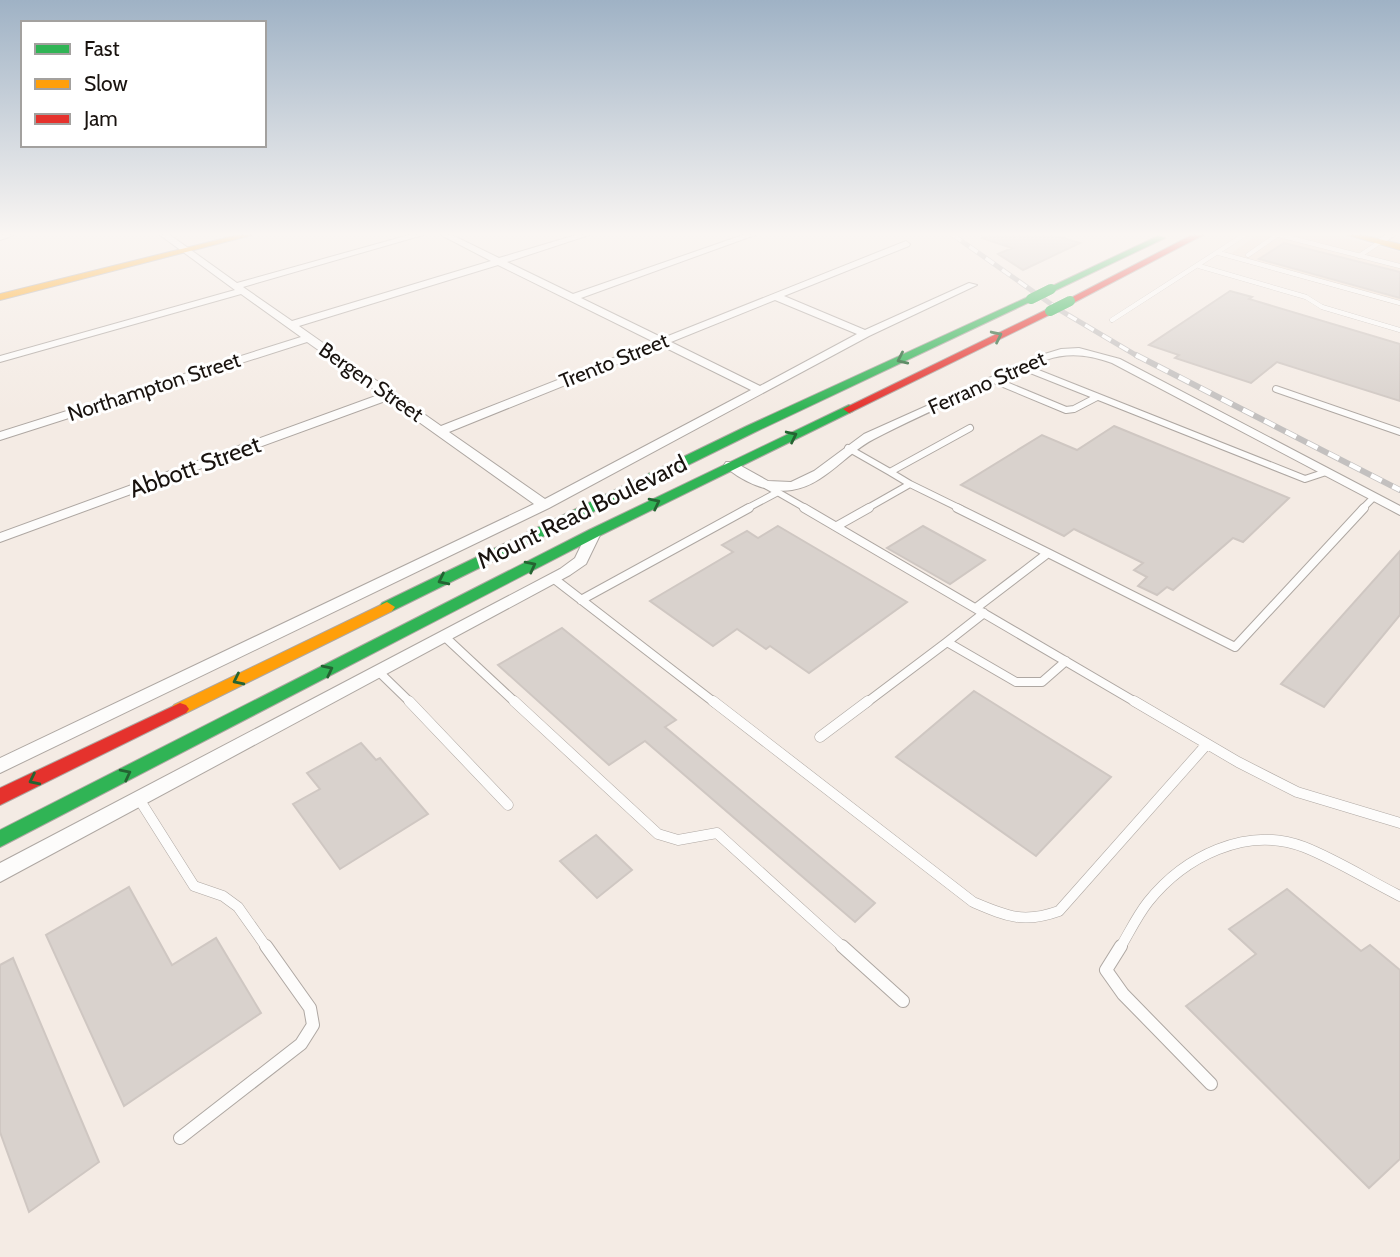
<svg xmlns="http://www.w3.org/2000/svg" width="1400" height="1257" font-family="Cabin,sans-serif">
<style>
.built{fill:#f0e0d3}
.building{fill:#d9d2cd;stroke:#cfc7c2;stroke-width:2}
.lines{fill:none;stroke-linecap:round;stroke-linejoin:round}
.lane-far4-casing{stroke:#aea7a2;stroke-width:5}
.lane-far3-casing{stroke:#aea7a2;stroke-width:8}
.lane-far2-casing{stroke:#aea7a2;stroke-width:10}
.lane-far1-casing{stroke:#aea7a2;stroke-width:11}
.lane-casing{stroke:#aea7a2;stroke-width:14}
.street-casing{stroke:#aea7a2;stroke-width:2}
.fast-casing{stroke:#aea7a2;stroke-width:2}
.slow-casing{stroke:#aea7a2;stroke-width:2}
.jam-casing{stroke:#aea7a2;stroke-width:2}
.lane-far4{stroke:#fdfcfb;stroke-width:4.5}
.lane-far3{stroke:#fdfcfb;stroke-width:6}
.lane-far2{stroke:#fdfcfb;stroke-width:8}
.lane-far1{stroke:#fdfcfb;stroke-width:10}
.lane{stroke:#fdfcfb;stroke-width:12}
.street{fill:#fdfcfb;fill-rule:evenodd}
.fast{fill:#30b455;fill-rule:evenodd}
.slow{fill:#ff9f0a;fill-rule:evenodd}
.jam{fill:#e5322d;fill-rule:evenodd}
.rail-far1-casing{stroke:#c3c0bf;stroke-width:5}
.rail-casing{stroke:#c3c0bf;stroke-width:6}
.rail-far1{stroke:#fff;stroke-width:3.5;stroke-dasharray:10;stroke-linecap:butt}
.rail{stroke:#fff;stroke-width:4.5;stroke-dasharray:12;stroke-linecap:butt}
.fast-bridge-casing{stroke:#aea7a2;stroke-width:10;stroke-linecap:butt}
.fast-bridge{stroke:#30b455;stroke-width:10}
.oneway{stroke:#246432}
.labels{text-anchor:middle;stroke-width:6;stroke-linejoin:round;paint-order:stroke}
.far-street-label{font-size:21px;fill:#19130f;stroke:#fff}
.street-label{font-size:24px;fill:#19130f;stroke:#fff}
</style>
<rect width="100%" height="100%" fill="#f4ebe4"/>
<path class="built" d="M1257,235H1334L1400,252V306L1226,257Z"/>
<path class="building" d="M982,235H1053L1080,243L1023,270L998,254L1012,248L982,238Z
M1284,243L1400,272V298L1259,259Z
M1230,291L1252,297L1249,299L1400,344V401L1277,362L1251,383L1175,358L1179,355L1149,345Z
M1114,426L1289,498L1243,542L1233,538L1173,590L1167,587L1157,595L1138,586L1147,577L1134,570L1143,563L1074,529L1064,536L961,485L1042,435L1077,450Z
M778,526L907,602L809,673L770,646L766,649L737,629L713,646L650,601L733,552L722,545L747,531L758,538Z
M923,526L985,560L950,584L887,548Z
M1400,551V615L1324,707L1281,684Z
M562,628L676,720L665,727L875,903L855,922L645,741L609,765L498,665Z
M974,691L1111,777L1036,856L896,757Z
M361,743L376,760L380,758L428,814L340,869L293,804L320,789L307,773Z
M596,835L632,870L597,898L560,861Z
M129,887L172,965L216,938L261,1013L124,1106L46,935Z
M1287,889L1361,951L1370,945L1400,970V1159L1369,1188L1186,1006L1256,954L1229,929Z
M13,958L99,1162L29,1212L0,1132V965Z"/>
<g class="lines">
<g class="lane-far4-casing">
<path id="lane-far4" d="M1279,235L1400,266
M1219,253L1400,303
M1248,255L1277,235
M1359,256L1380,242
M1199,266L1306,297L1322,307L1400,330
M1112,320L1244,235"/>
</g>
<g class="lane-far3-casing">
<path id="lane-far3" d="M1023,367L1305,479L1326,472
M994,380L1066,410L1074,409L1097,397
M1276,389L1400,432
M848,448L890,472
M910,484L890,472L970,428
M767,486L807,509
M746,509L778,492
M866,509L910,484L961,509
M1362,509L1374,497"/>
</g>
<g class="lane-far2-casing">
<path id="lane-far2" d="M804,508L1137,703
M957,508L1048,553L976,608
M837,526L869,508
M1048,553L1235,647L1364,508
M553,578L715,703
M581,600L749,508
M984,613L947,642L1016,682H1042L1066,661
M444,636L516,703
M378,671L411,703
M866,703L947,642"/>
</g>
<g class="lane-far1-casing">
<path id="lane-far1" d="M409,701L508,805
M514,701L658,834L678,840L717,833L844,948
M713,701L973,902C1006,916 1023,924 1059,911L1207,744
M1134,701L1238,762L1297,792L1400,823
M820,737L868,701
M139,799L194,886L223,896L238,907L267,948
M1120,948C1129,933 1137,916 1148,902C1184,857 1246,825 1304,847C1337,860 1368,880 1400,896"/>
</g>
<g class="lane-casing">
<path id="lane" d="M842,946L903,1001
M1121,946L1106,970L1123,994L1211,1084
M180,1138L301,1044L313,1025L310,1008L266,946"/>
</g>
<g class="street-casing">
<path id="street" d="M0,235H14L0,240Z
M160,235H170L237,283L409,235H423L243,287L292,321L491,261L441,235H452L499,258L576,235H589L507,262L573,294L743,235H755L581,298L663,338L906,241L910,244L909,246L784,296L865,330L969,283L977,285L869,336L549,508L0,773V758L534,504L388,400L0,542V533L381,394L307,342L0,440V432L301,337L241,294L0,362V356L235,290ZM498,265L654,342L441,426L299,326ZM775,300L857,334L760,386L671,342ZM662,346L751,390L545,499L449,432Z
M1385,235H1395L1383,244H1377V240Z
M1079,348L1120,359L1400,506V515L1112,363C1089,355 1069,352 1046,360C989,386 930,410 874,439C846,453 825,485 792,490C769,494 740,481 724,465L726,462H734L768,481L791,482L814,471L864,434L1038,356L1061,349Z
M594,529L601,533L586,564L570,575L0,882V863L560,569L575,558L587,533Z"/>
</g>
<g class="fast-casing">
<path id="fast" d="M1158,236L1165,238L1054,291L1046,289Z
M1028,297L1036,299L755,432L392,611L387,612L379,607L382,603L747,426Z
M849,405L855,409L853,411L599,536L0,847V830L589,530Z"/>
</g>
<g class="slow-casing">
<path id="slow" d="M238,235H252L0,300V294Z
M1348,235H1362L1400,244V250Z
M387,602L395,607L392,611L186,713H174L171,709L174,705Z"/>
</g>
<g class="jam-casing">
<path id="jam" d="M1192,235H1203L1073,303L1065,301Z
M1050,308L1055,311L1053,313L853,411L849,413L843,409Z
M180,703L186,705L189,709L186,713L0,805V788Z"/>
</g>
<use href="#lane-far4" class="lane-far4"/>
<use href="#lane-far3" class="lane-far3"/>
<use href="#lane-far2" class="lane-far2"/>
<use href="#lane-far1" class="lane-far1"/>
<use href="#lane" class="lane"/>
<use href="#street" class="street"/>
<use href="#fast" class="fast"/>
<use href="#slow" class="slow"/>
<use href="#jam" class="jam"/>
<g class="rail-far1-casing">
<path id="rail-far1" d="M953,235L1058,309L1139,357"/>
</g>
<g class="rail-casing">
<path id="rail" d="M1136,355L1400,490"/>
</g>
<use href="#rail-far1" class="rail-far1"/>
<use href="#rail" class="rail"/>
<g class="fast-bridge-casing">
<path id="fast-bridge" d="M1031,299L1051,289
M1050,311L1070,301"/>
</g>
<use href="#fast-bridge" class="fast-bridge"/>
</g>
<defs><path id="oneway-chevron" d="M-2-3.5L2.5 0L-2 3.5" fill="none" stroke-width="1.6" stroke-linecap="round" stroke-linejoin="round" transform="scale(1.75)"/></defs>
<g class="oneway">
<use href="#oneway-chevron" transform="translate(997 336) rotate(-26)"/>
<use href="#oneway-chevron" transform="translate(902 359) rotate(155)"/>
<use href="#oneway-chevron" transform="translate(792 436) rotate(-26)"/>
<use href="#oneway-chevron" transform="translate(655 503) rotate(-27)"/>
<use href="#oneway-chevron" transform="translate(531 566) rotate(-27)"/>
<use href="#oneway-chevron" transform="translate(443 580) rotate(154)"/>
<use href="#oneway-chevron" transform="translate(328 670) rotate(-27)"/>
<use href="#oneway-chevron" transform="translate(238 680) rotate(154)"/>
<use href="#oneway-chevron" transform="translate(126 774) rotate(-27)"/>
<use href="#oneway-chevron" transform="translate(34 780) rotate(154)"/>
</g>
<linearGradient id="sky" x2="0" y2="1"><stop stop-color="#9fb2c5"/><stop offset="0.57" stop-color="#faf6f3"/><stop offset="1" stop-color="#faf6f3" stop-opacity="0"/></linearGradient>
<rect width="1400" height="411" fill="url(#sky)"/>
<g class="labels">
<g class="far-street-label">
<text transform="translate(614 361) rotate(-22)" y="7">Trento Street</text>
<text transform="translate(371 382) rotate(35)" y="7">Bergen Street</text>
<text transform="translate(987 383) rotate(-24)" y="7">Ferrano Street</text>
<text transform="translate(154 387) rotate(-18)" y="7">Northampton Street</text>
</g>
<g class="street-label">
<text transform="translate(195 467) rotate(-20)" y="8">Abbott Street</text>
<text transform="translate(582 512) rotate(-26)" y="8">Mount Read Boulevard</text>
</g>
</g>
<rect x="21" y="21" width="245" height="126" fill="#ffffff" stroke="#a3a19f" stroke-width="2"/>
<rect x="35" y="44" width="35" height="10" fill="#30b455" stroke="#a3a19f" stroke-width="2"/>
<text x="84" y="56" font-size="21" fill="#19130f">Fast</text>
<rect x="35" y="79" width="35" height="10" fill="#ff9f0a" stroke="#a3a19f" stroke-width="2"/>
<text x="84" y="91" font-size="21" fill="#19130f">Slow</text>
<rect x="35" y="114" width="35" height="10" fill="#e5322d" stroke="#a3a19f" stroke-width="2"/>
<text x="84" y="126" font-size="21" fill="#19130f">Jam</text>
</svg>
